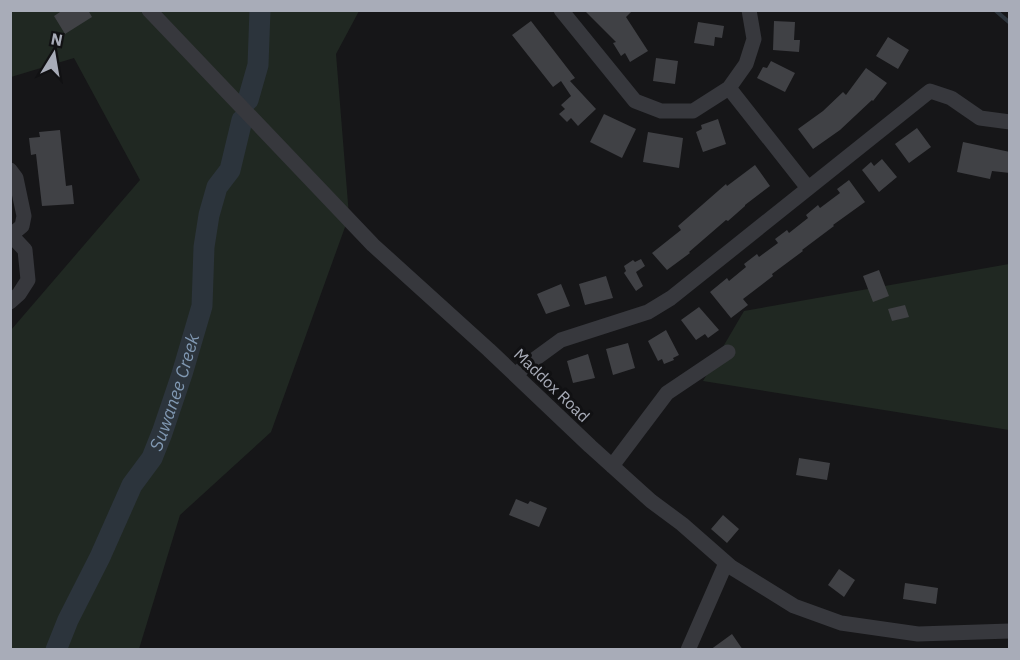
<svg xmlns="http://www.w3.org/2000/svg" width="1020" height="660" font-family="'IBM Plex Sans',sans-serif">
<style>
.green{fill:#202822}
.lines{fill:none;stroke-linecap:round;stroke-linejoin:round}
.stream{stroke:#2c343c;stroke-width:4}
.river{stroke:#2c343c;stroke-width:21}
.building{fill:#404145}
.minor{stroke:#37383d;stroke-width:15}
.labels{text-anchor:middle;stroke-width:6;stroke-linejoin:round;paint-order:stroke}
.street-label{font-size:16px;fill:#a8acb8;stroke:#111113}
.water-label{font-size:18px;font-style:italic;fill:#8098b2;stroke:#111113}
</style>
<rect width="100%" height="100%" fill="#161618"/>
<path class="green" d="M11,11H359L336,54L349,216L271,432L180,515L139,649H11V330L140,180L74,58L11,77Z
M1009,264V430L703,381L744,311Z"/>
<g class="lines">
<path class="stream" d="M995,10L1010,23"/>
<g class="river">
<path d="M248,100L258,65L260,10"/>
<path id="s1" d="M56,650L68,620L100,557L132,485L152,458L162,433L182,374L202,306L204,247L209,215L217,187L230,170L242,120"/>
</g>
</g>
<path class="building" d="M63,10H88L92,17L65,34L54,16Z
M584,10H633L626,17L648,51L630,62L625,53L621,56L613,43L616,42Z
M531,21L575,78L570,81L596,109L578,126L571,118L567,122L559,114L565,109L561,105L571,96L561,81L553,87L512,35Z
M774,21L795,22L794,40H800L799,52L773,50Z
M698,22L724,26L722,38L715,37L714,46L694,43Z
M888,37L909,50L898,69L876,56Z
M656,58L678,61L675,84L653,81Z
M771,61L795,73L785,92L757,78L763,67L767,68Z
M866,68L887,83L873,101L872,100L840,130L813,149L798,129L823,111L843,92L846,95Z
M604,114L636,129L622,158L590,142Z
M718,119L726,144L703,152L696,132L702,129L701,125Z
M917,128L931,147L909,163L895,144Z
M60,130L66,186L72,185L74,204L42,206L36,154L31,155L29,138L40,137L39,132Z
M648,132L683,138L679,168L643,162Z
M963,142L1010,152V173L992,171L990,179L957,172Z
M882,159L897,177L879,192L862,170L871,162L874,166Z
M755,165L770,186L745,205V206L728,221L726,220L689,252L690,253L667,270L652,253L681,230L678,226L726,184L727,186Z
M849,180L865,202L833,225L834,226L802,250L803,251L772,274L773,276L743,299L748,305L731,318L710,292L727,278L729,281L746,267L744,264L757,254L759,257L778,243L775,239L787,230L789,233L808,218L806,215L818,205L820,208L840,193L837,189Z
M641,259L645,266L636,272L643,286L636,291L624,273L626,271L624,266L633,260L635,262Z
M879,270L889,296L873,302L863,276Z
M606,276L613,298L585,305L579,284Z
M561,284L570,306L546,314L537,294Z
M905,305L909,317L892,321L888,309Z
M699,307L719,330L708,338L705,334L696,340L681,320Z
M666,330L679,355L673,358L674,360L664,364L662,359L658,361L648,341Z
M628,343L635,368L613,375L606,349Z
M588,354L595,378L573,383L567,361Z
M799,458L830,463L827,480L796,475Z
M516,499L528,504L530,501L547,508L539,527L509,515Z
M723,515L739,529L727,543L711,529Z
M839,569L855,580L844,597L828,585Z
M905,583L938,588L936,604L903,599Z
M732,634L743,650H710Z"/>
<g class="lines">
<path class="minor" d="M149,10L373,245L489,350L590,446L651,501L682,524L731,567L794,606L841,623L918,634L1010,631
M561,10L635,101L661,111H693L729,88L746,64L754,39L749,10
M729,88L808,188
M10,170L16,178L24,216L22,226L11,235
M10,234L25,250L28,280L19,294L10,302
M516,375L524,367L561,340L648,312L671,298L930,91L951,98L980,118L1010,122
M612,466L667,393L728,352
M688,650L726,563"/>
</g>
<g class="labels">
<g class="street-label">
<text transform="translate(552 385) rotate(44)" y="6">Maddox Road</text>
</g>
<g class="water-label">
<text dy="6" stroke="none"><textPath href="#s1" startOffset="285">Suwanee Creek</textPath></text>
</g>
</g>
<rect width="1020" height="660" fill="none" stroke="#a8acb8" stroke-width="24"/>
<g transform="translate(54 54) rotate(11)" stroke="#111113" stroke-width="4.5" paint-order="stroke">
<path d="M0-4.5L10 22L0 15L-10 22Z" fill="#a8acb8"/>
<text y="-9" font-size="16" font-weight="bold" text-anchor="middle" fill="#a8acb8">N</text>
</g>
</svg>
